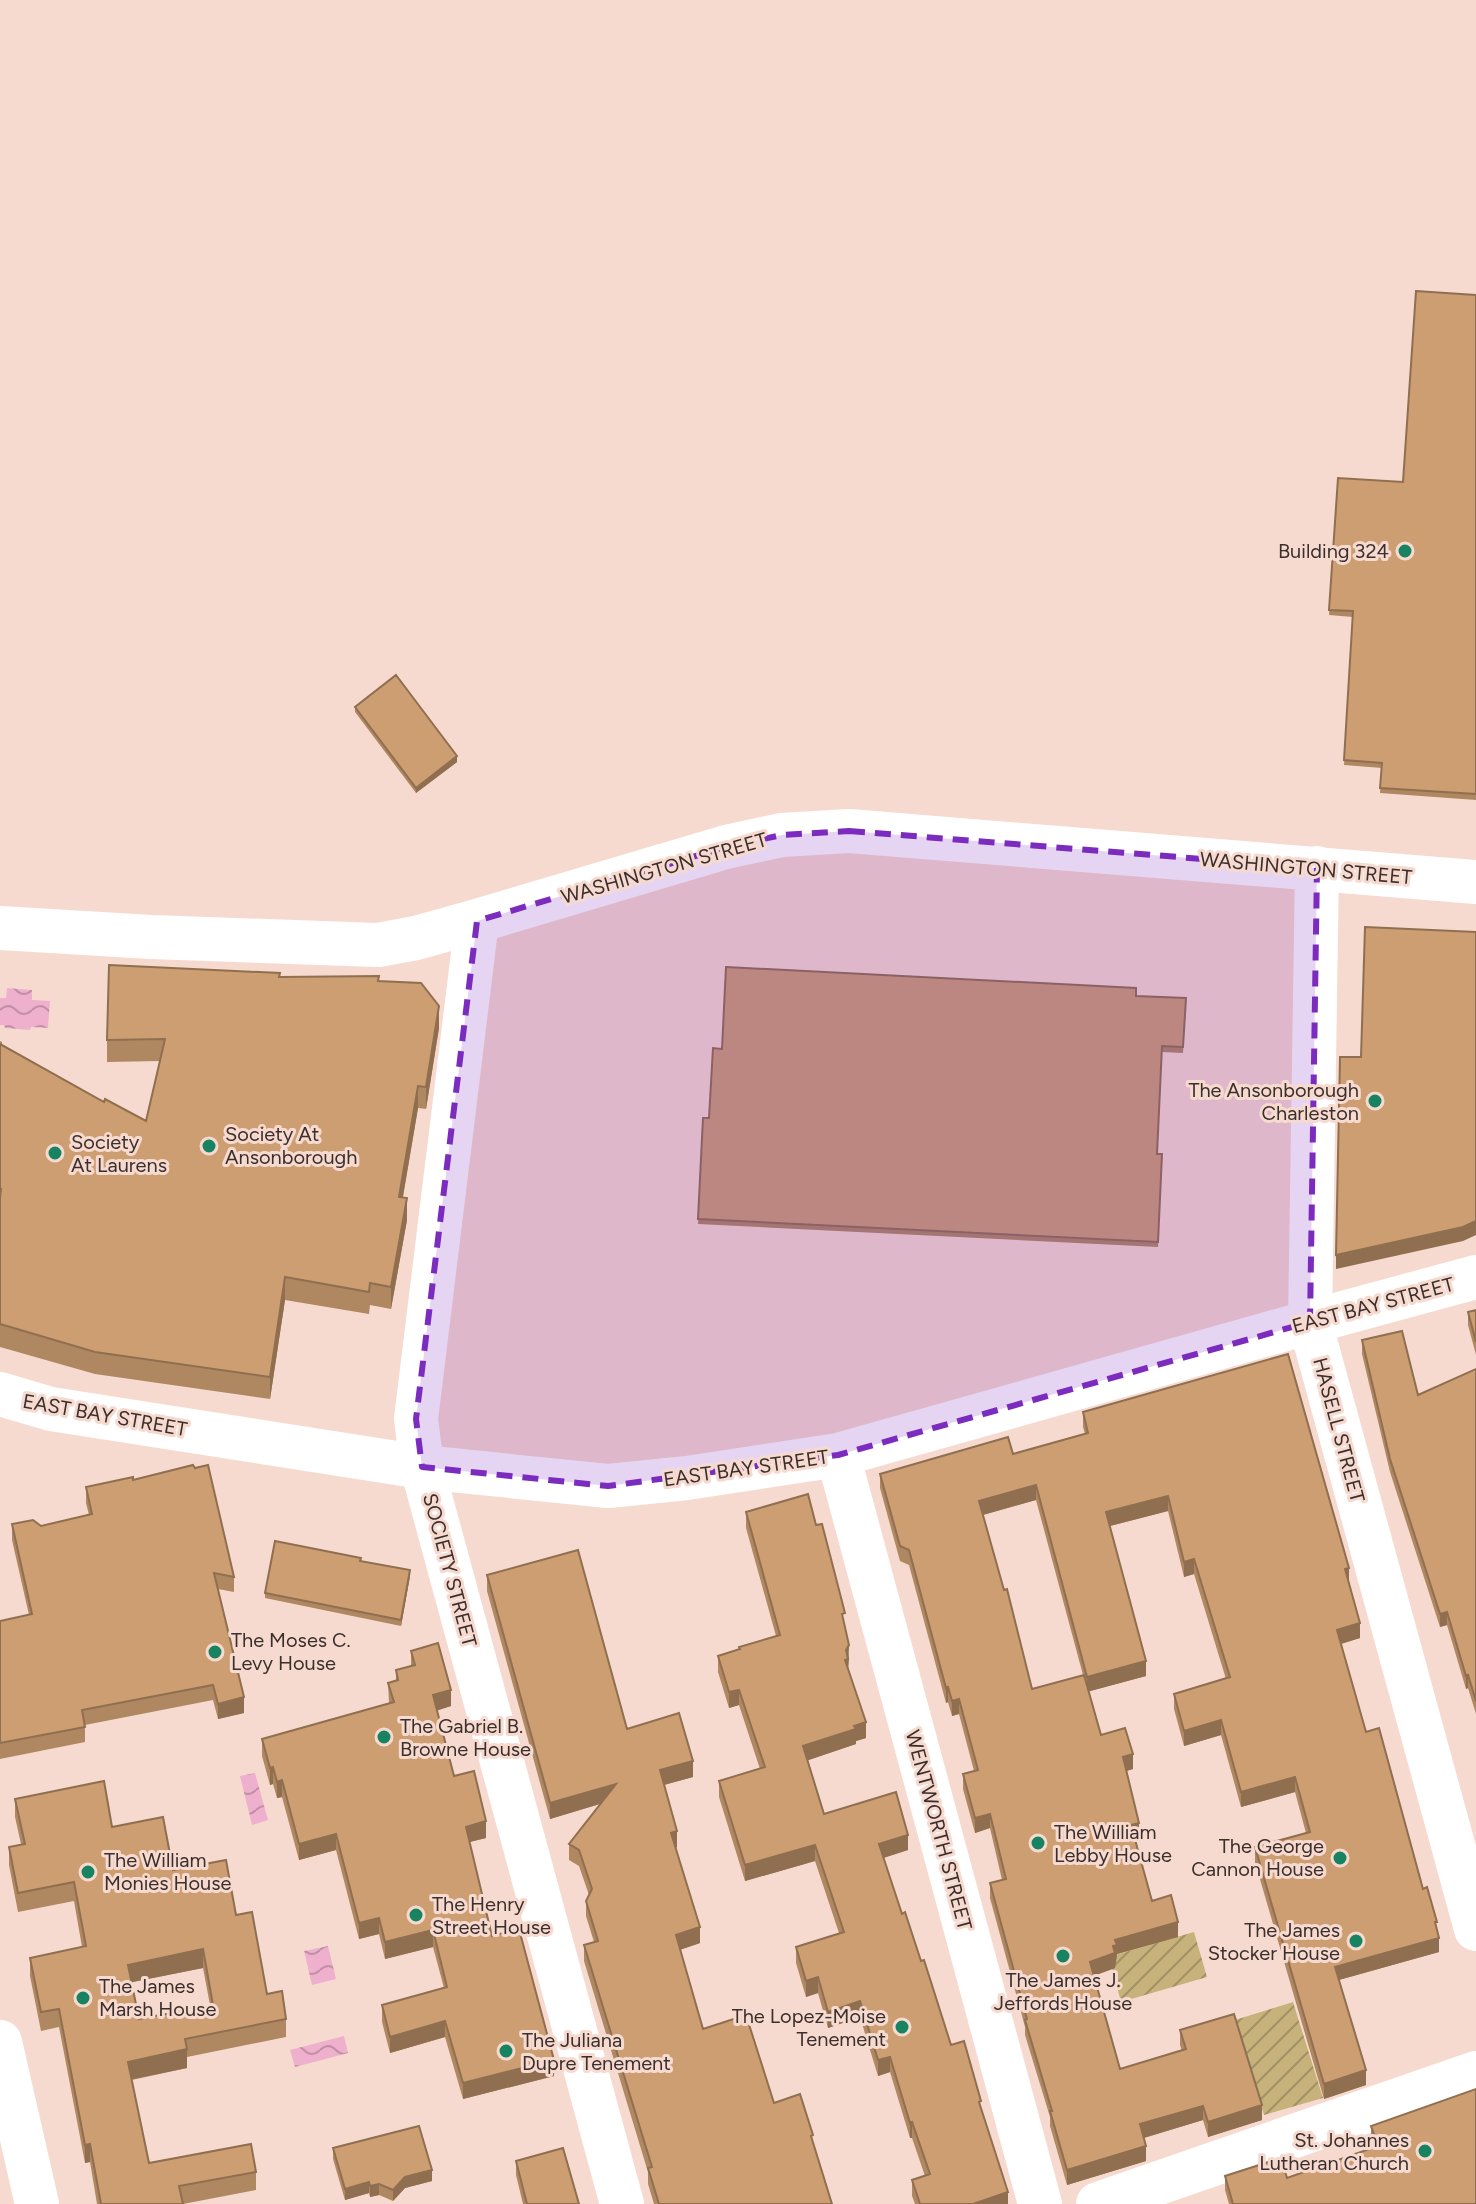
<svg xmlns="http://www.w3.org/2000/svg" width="1476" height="2204" font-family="Figtree,sans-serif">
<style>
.garden{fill:url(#garden-furrows)}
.water{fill:url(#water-waves)}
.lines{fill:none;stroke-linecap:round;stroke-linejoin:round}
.minor{stroke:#fff;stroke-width:44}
.wall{fill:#af8862;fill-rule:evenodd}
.shaded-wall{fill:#8f6f50}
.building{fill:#cc9e72;stroke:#8f6f50;stroke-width:2;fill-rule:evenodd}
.marked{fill:#7b2cbf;fill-opacity:0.2;stroke:#7b2cbf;stroke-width:6;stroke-dasharray:16 10;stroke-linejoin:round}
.poi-dot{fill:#178360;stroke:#f7dacf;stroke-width:3}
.labels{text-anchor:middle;stroke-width:6;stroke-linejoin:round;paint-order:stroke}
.poi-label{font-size:20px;fill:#3b2f2c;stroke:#f7dacf;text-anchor:start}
.street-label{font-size:20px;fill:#3b2f2c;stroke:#f7dacf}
</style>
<defs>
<pattern id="garden-furrows" width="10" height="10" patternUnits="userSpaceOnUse" patternTransform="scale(2)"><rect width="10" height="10" fill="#c6b27a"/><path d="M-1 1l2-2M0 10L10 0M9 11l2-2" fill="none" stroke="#a29164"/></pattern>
<pattern id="water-waves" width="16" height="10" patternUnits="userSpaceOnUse" patternTransform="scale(2)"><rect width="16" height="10" fill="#eeb0cc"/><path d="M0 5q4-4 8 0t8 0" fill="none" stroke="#c290a6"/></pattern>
</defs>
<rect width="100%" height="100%" fill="#f7dacf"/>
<path class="garden" d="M1194,1932L1207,1977L1121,2002L1112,1969L1115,1955Z
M1293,2002L1323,2098L1264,2115L1235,2020Z"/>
<path class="water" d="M7,988L32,990V1000L50,1001L48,1028L31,1027L30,1030L5,1028L4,1025H0V998H6Z
M255,1773L268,1820L252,1825L240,1776Z
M328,1946L336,1979L312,1985L304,1951Z
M344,2036L348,2053L295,2067L290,2050Z"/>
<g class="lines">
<path class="minor" d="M1317,868L1310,1322L1476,1929
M477,921L416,1419L422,1467L622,2204
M0,928L151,937L378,945L416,938L477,921L726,847L782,835L849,831L1476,882
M0,1394L51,1409L422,1467L608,1486L687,1478L838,1455L1310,1322L1476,1277
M838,1455L1040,2204
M0,2042L37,2204
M1098,2204L1476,2073"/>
</g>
<path class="wall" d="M1476,295V800L1380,793L1382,768L1344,765L1353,617L1329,615L1338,478L1403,482Z
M355,707L457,762L416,793L355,712Z
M280,977L379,981L439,1028L426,1109L418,1108L403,1197L407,1220L391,1309L370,1305L369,1314L285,1300L270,1399L95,1374L0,1347V1041L2,1042V1045L104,1102L146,1121L160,1061L107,1062V1040Z
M1136,996L1186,998L1183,1053L1162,1052L1157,1154H1162L1158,1247L698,1224L703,1118H709L722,1049Z
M1476,1310V1355L1468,1325V1312Z
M1362,1340L1418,1395L1476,1369V1714L1468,1688L1466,1689L1447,1625L1440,1627L1390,1472L1362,1354Z
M1083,1412L1349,1583L1360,1638L1341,1644L1366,1732L1437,1931L1439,1952L1339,1980L1366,2085L1324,2099L1255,1862V1847L1306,1833L1295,1792L1241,1807L1221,1735L1184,1746L1174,1709V1694L1226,1679L1194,1574L1184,1577L1168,1511L1110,1526L1146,1676L1089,1691L1101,1735L1133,1769L1126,1771L1139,1838L1135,1839L1152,1901L1178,1937L1117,1954L1115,1968L1094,1976L1120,2069L1182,2051L1180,2045V2030L1262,2120L1208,2137L1203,2120L1144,2138L1146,2161L1067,2185L1050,2126V2117L1025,2035V2027L990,1898V1883L1002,1880L990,1828L975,1833L963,1789V1774L974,1771L959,1714L952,1716L948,1702L946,1703L909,1565L900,1561L880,1488V1474L1013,1454L1085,1434L1083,1427ZM1036,1500L1083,1675L1032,1689L983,1515Z
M133,1480L234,1577V1592L218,1589L244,1713L218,1719L213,1700L85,1725V1742L0,1759V1621L29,1615L12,1540V1524L41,1526L89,1515L86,1503V1487Z
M746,1512L845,1629L849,1661L848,1668L866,1738L856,1741V1744L808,1760L824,1814L908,1850L884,1858L902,1914L951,2045L981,2111L1008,2204H915L912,2196V2180L925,2176L912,2138H910L890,2072L878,2076L860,2017L828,2028L818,1993L806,1997L796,1963V1947L839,1933L815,1861L745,1881L719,1797V1781L760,1769L739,1705L729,1708L718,1672V1656L739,1649V1647L776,1636L746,1528Z
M360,1561L410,1576L401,1626L265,1598V1593Z
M487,1575L627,1729L693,1777L664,1785L677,1847L676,1848L700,1943L680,1950L703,2029L813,2143L832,2204H654L648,2184V2172L584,1961V1945L594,1942L586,1916V1901L589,1895L579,1866L569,1860V1844L600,1804L550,1819L487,1591Z
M411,1651L451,1706L437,1710L454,1776L486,1838L469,1842L492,1936L554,2076L463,2099L445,2037L390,2053L382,2022V2005L444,1988L433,1947L385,1959L379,1934L359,1939L336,1850L299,1860L282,1797L277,1798L273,1784L270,1785L262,1756V1739L389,1703L388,1683L396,1681V1670L411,1666Z
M15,1799L112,1827L236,1915L267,1994L286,2019V2037L187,2057V2068L132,2080L149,2163L256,2172V2190L183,2204H97L90,2162L85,2163L59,2027L41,2031L30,1976V1958L82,1947L74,1901L18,1912L9,1865V1847L21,1844L15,1817ZM203,1968L210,2005L139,2019L132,1982Z
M1371,2126L1476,2204H1229L1225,2190V2176L1287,2178L1373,2148L1371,2140Z
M333,2148L432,2181L405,2188L393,2201L379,2195L370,2197L369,2193L345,2200L333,2159Z
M516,2161L579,2204H523L516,2175Z"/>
<path class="shaded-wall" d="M457,756V762L416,793V788Z
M439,1006V1028L426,1109V1087Z
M418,1086V1108L399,1219V1197Z
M407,1198V1220L391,1309V1287Z
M1476,1221V1235L1463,1241L1336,1269V1255Z
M285,1277V1300L270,1399V1377Z
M1036,1485V1500L979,1516V1501Z
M1168,1496V1511L1106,1527V1512Z
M1194,1559V1574L1184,1577V1562Z
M1349,1568V1583L1345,1584V1569Z
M410,1570V1576L401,1626V1620Z
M1447,1612V1625L1440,1627V1614Z
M1360,1623V1638L1337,1645V1630Z
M849,1645L848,1675L845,1676L846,1650Z
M1146,1661V1676L1087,1692V1677Z
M1468,1675V1688L1466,1689V1676Z
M948,1687V1702L946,1703V1688Z
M451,1690V1706L433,1712V1695Z
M739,1690V1705L729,1708V1692Z
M244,1697V1713L218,1719V1704Z
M959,1699V1714L952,1716V1701Z
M1221,1720V1735L1184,1746V1731Z
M866,1722V1738L856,1741V1744L803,1762V1746Z
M1133,1754V1769L1123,1772V1757Z
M693,1761V1777L660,1786V1770Z
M273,1767V1784L270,1785V1768Z
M1295,1777V1792L1241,1807V1792Z
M282,1780V1797L277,1798V1782Z
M616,1784V1799L550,1819V1803Z
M990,1814V1828L975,1833V1818Z
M486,1821V1838L466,1843V1827Z
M1139,1823V1838L1131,1840V1825Z
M677,1831V1847L671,1849V1833Z
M336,1834V1850L299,1860V1844Z
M908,1835V1850L879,1859V1844Z
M815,1845V1861L745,1881V1865Z
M379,1918V1934L359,1939V1923Z
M1178,1922V1937L1117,1954L1115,1968L1090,1977V1962L1113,1946L1115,1940Z
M700,1927V1943L676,1951V1935Z
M433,1930V1947L385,1959V1942Z
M1439,1938V1952L1335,1981V1967Z
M203,1949V1968L128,1983V1965Z
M818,1977V1993L806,1997V1981Z
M860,2001V2017L828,2028V2012Z
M445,2021V2037L390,2053V2037Z
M187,2049V2068L128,2080V2062Z
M890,2057V2072L878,2076V2060Z
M554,2060V2076L463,2099V2083Z
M1366,2070V2085L1324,2099V2084Z
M1262,2105V2120L1208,2137V2122Z
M1203,2106V2120L1140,2139V2124Z
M912,2122V2138H910V2123Z
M90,2144V2162L85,2163V2145Z
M1146,2146V2161L1067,2185V2170Z
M432,2170V2181L405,2188L393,2201V2190L405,2177Z
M369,2182V2193L345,2200V2189Z
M379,2184V2195L370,2197V2186Z
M1008,2192V2204H973Z"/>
<path class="building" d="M1416,291L1476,295V794L1380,788L1382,763L1344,760L1353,611L1329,610L1338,478L1403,482Z
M396,675L457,756L416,788L355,707Z
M1365,927L1476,932V1221L1463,1227L1336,1255L1340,1057H1361Z
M109,965L280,973L279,977L379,976L378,981L421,983L439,1006L426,1087L418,1086L399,1197L407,1198L391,1287L370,1283L369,1292L285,1277L270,1377L95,1352L0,1324V1198L1,1189H0V1044L104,1102L105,1099L146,1121L165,1039L107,1040Z
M726,967L1136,988V996L1186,998L1183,1047L1162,1046L1157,1154H1162L1158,1242L698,1219L703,1118H709L713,1048L722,1049Z
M1476,1310V1342L1468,1312Z
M1402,1331L1418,1395L1476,1369V1701L1468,1675L1466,1676L1447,1612L1440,1614L1390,1459L1362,1340Z
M1288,1354L1349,1568L1345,1569L1360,1623L1337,1630L1366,1732L1379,1728L1423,1889L1427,1887L1437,1922H1435L1439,1938L1335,1967L1366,2070L1324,2084L1255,1847L1310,1832L1295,1777L1241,1792L1221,1720L1184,1731L1174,1694L1230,1677L1194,1559L1184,1562L1168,1496L1106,1512L1146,1661L1087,1677L1036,1485L979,1501L1004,1590L1007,1589L1032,1689L1084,1675L1101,1735L1125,1728L1133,1754L1123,1757L1139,1823L1131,1825L1152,1901L1171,1895L1178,1922L1115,1940L1117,1945L1113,1946L1115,1953L1090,1962L1120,2069L1186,2049L1180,2030L1234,2014L1262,2105L1208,2122L1203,2106L1140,2124L1146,2146L1067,2170L1050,2111H1052L1025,2020L1027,2019L990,1883L1006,1879L990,1814L975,1818L963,1774L978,1770L959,1699L952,1701L948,1687L946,1688L909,1550L900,1546L880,1474L1008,1437L1013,1454L1088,1433L1083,1412Z
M193,1465L195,1468L208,1465L234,1577L214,1573L244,1697L218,1704L213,1685L82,1710L85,1727L0,1743V1621L32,1614L12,1524L33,1520L41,1526L92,1514L86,1487L133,1477V1480Z
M808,1494L816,1525L822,1524L845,1613L842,1614L849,1645L846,1650L848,1659L845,1660L866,1722L854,1726L856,1729L803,1746L824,1814L896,1792L908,1835L879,1844L902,1914L905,1912L921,1961L924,1960L951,2045L964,2041L981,2101L979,2102L1008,2192L973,2204H920L912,2180L930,2174L912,2122L910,2123L890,2057L878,2060L860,2001L828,2012L818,1977L806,1981L796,1947L844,1932L815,1845L745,1865L719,1781L765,1767L739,1690L729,1692L718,1656L740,1649L739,1647L780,1635L746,1512Z
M275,1541L361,1558L360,1561L410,1570L401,1620L265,1593Z
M578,1550L627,1729L679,1713L693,1761L660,1770L677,1831L671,1833L700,1927L676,1935L703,2029L746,2015L774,2103L800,2094L813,2135L811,2136L832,2204H659L648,2168L652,2167L584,1945L598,1941L586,1901L592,1889L579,1850L569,1844L616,1784L550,1803L487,1575Z
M438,1643L451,1690L433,1695L454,1776L474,1771L486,1821L466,1827L492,1936L519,1929L554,2060L463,2083L445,2021L390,2037L382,2005L447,1987L433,1930L385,1942L379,1918L359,1923L336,1834L299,1844L282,1780L277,1782L273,1767L270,1768L262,1739L394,1702L388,1683L398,1680L396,1670L415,1665L411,1651Z
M104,1781L112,1827L163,1817L173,1870L226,1860L236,1915L252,1912L267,1994L282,1991L286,2019L185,2039L187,2049L128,2062L149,2163L251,2144L256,2172L179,2186L183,2204H101L90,2144L85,2145L59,2009L41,2012L30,1958L86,1946L74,1882L18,1893L9,1847L25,1844L15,1799ZM203,1949L213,2005L139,2019L128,1965Z
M1476,2089V2204H1233L1225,2176L1281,2158L1287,2178L1378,2146L1371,2126Z
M419,2126L432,2170L405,2177L393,2190L379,2184L370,2186L369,2182L345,2189L333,2148Z
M563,2148L579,2204H527L516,2161Z"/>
<path class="marked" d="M849,831L1317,868L1310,1322L838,1455L608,1486L422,1467L416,1419L477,921L726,847L782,835Z"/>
<g class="poi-dot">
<circle cx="1405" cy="551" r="8"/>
<circle cx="1375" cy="1101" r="8"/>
<circle cx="209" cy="1146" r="8"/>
<circle cx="55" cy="1153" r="8"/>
<circle cx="215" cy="1652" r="8"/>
<circle cx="384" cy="1737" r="8"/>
<circle cx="1038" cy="1843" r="8"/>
<circle cx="1340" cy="1858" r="8"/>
<circle cx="88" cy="1872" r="8"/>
<circle cx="416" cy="1915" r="8"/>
<circle cx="1356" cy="1941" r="8"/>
<circle cx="1063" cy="1956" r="8"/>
<circle cx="83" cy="1998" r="8"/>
<circle cx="902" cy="2027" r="8"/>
<circle cx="506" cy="2051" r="8"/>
<circle cx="1425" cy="2151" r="8"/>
</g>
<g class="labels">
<g class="poi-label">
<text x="1389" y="558" text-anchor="end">Building 324</text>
<text x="1359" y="1097" text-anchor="end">The Ansonborough<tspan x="1359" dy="23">Charleston</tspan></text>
<text x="225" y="1141">Society At<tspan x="225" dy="23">Ansonborough</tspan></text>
<text x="71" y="1149">Society<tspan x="71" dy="23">At Laurens</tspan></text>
<text x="231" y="1647">The Moses C.<tspan x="231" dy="23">Levy House</tspan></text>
<text x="400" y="1733">The Gabriel B.<tspan x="400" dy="23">Browne House</tspan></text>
<text x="1054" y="1839">The William<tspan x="1054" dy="23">Lebby House</tspan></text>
<text x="1324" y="1853" text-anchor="end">The George<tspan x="1324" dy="23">Cannon House</tspan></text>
<text x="104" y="1867">The William<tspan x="104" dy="23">Monies House</tspan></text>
<text x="432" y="1911">The Henry<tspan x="432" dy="23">Street House</tspan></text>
<text x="1340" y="1937" text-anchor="end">The James<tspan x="1340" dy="23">Stocker House</tspan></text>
<text x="1063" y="1987" text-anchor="middle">The James J.<tspan x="1063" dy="23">Jeffords House</tspan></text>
<text x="99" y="1993">The James<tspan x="99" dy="23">Marsh House</tspan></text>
<text x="886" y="2023" text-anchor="end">The Lopez-Moise<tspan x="886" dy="23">Tenement</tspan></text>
<text x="522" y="2047">The Juliana<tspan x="522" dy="23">Dupre Tenement</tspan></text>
<text x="1409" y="2147" text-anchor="end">St. Johannes<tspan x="1409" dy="23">Lutheran Church</tspan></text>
</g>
<g class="street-label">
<text transform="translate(664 868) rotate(-16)" y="7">WASHINGTON STREET</text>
<text transform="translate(1306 868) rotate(5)" y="7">WASHINGTON STREET</text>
<text transform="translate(1373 1305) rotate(-15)" y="7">EAST BAY STREET</text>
<text transform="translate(105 1415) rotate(10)" y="7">EAST BAY STREET</text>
<text transform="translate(1339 1430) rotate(75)" y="7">HASELL STREET</text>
<text transform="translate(746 1468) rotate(-8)" y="7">EAST BAY STREET</text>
<text transform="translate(450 1570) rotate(75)" y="7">SOCIETY STREET</text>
<text transform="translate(939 1830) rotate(75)" y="7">WENTWORTH STREET</text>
</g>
</g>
</svg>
